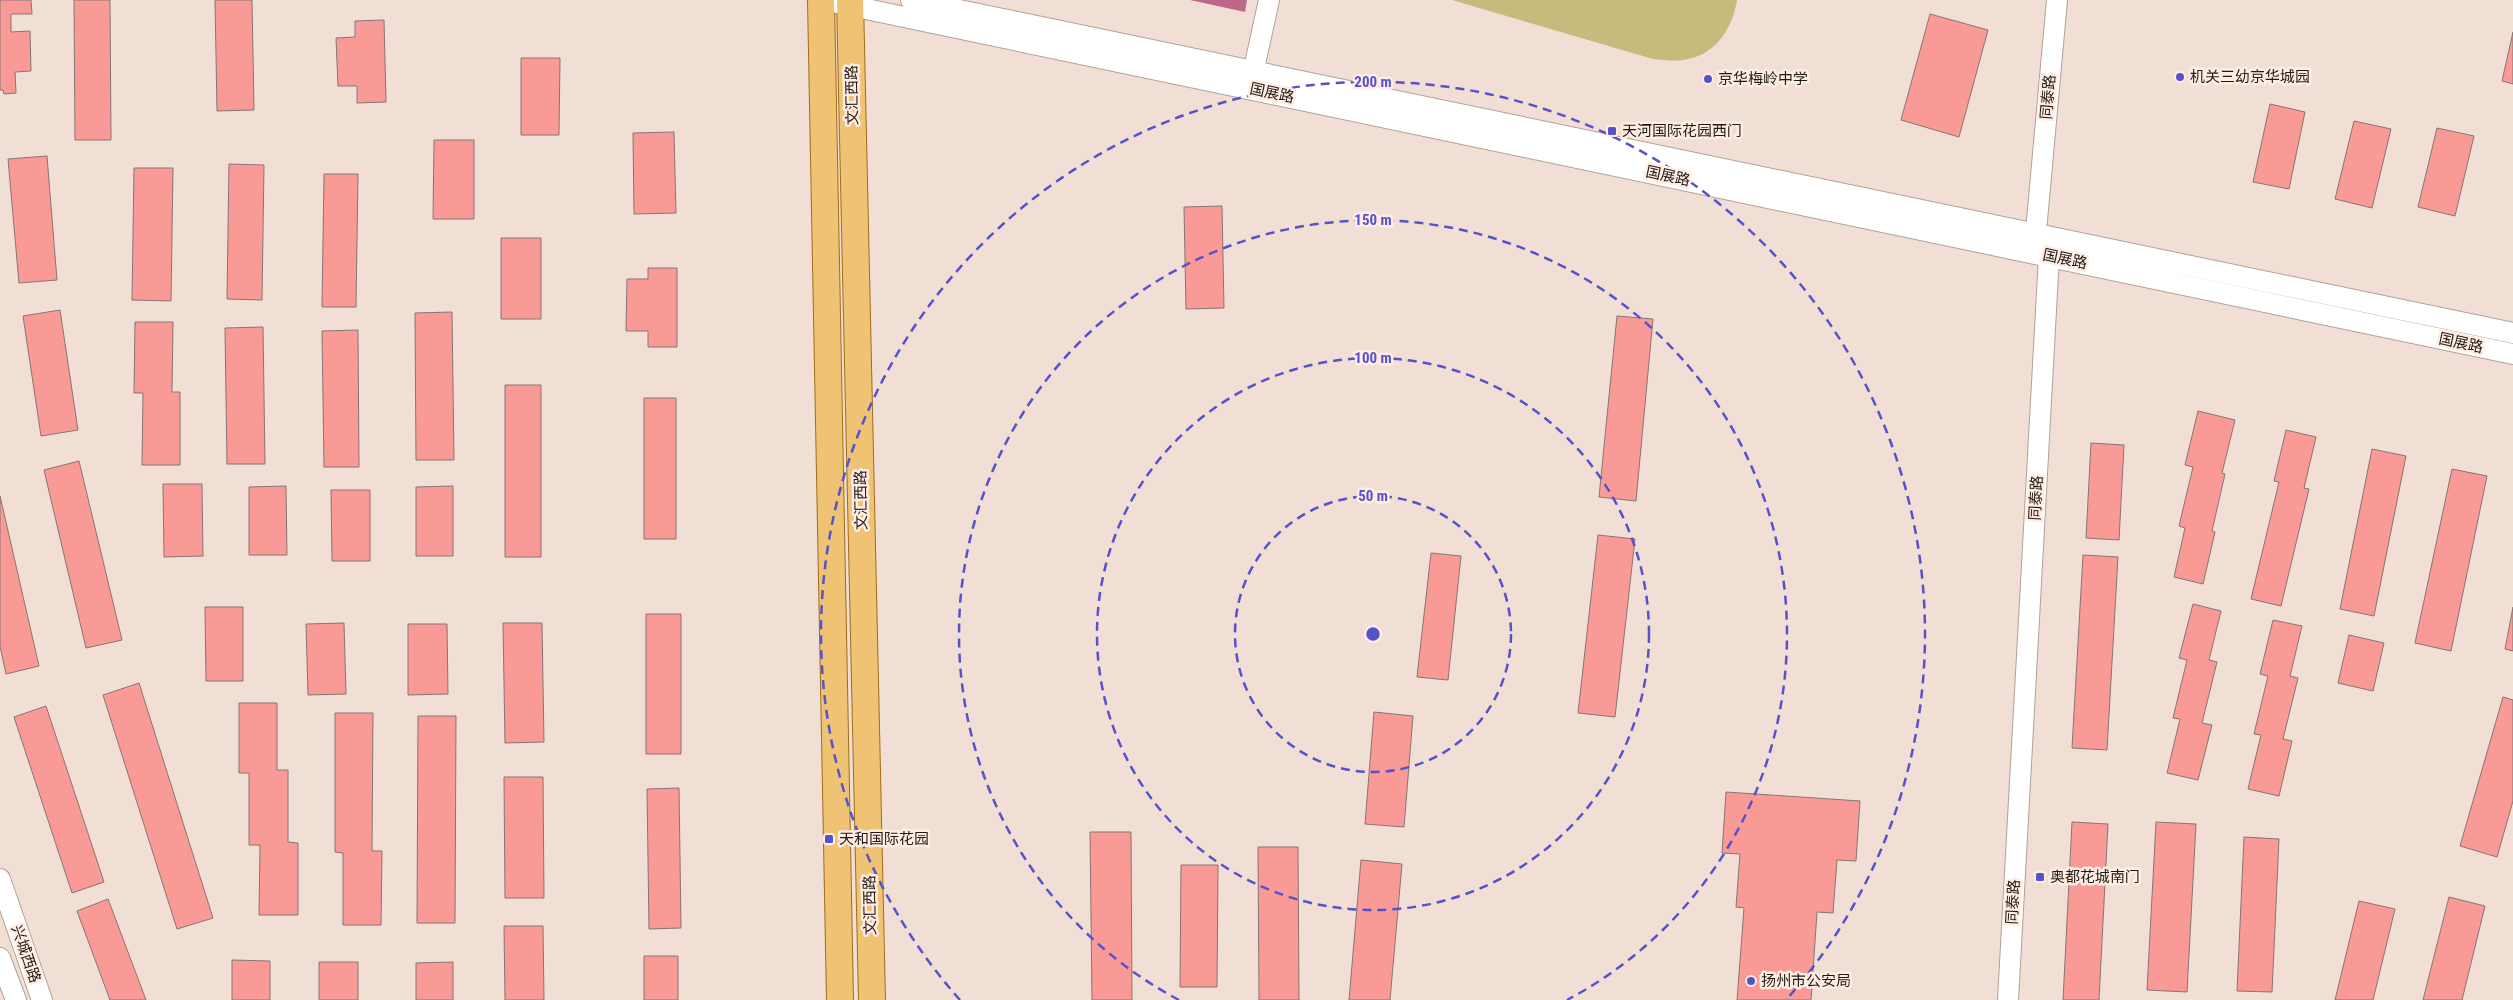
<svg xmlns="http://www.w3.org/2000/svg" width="2513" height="1000" font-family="'Roboto Condensed','Noto Sans SC',sans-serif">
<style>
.green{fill:#c6bb7d}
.water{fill:#bd6889}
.building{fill:#f99a97;stroke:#887473}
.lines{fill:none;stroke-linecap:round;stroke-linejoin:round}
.minor-casing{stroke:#b2a198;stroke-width:22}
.major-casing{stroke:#a06d17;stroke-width:28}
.minor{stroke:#fff;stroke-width:20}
.major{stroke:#efc274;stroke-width:26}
.ring{fill:none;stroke:#5653ca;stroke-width:2.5;stroke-dasharray:9 6}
.poi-dot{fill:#5653ca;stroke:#ffece2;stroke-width:2}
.labels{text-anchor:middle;stroke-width:5;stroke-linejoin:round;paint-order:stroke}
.poi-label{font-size:15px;fill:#201a16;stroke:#ffece2;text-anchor:start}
.street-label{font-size:15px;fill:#201a16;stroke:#ffece2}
.centre{fill:#5653ca;stroke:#ffece2;stroke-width:2.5}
.ring-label{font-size:15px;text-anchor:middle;font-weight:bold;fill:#5653ca;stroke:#ffece2;stroke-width:5;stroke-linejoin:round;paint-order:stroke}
</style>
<rect width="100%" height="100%" fill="#f1dfd5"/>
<path class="green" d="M1452,0H1737C1733,26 1717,54 1688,59C1677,62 1664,60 1653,59Z"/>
<path class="water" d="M1190,0H1247L1245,12Z"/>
<path class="building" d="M0,0H31L32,14H11V32L30,31L31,71L15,72L16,93L4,94L3,90H0Z
M74,0H110L111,140H75Z
M215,0H252L254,110L217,111Z
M1930,14L1988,30L1959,137L1901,120Z
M384,20L386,102L357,103V86H338L336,38L355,37V21Z
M2513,32V84L2502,81Z
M521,58H560L559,135H521Z
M2270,104L2305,112L2289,189L2253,182Z
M2354,121L2391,129L2372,208L2335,199Z
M2437,128L2474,136L2455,216L2418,207Z
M674,132L676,213L634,214L633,133Z
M434,140H474V219H433Z
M47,156L57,280L19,283L8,159Z
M229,164L264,165L262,300L227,299Z
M134,168H173L171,301L132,300Z
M324,174H358L356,307H322Z
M1222,206L1224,308L1186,309L1184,207Z
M501,238H541V319H501Z
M648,268H677V347H648V331H626L627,279H648Z
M60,310L78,430L41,436L23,316Z
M452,312L454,460H416L415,313Z
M1617,316L1653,319L1636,501L1599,497Z
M135,322H173L172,392H180V465H142L143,393H134Z
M263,327L265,464H227L225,328Z
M358,330L359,467H324L322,331Z
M505,385H541V557H505Z
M644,398H676V539H644Z
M2198,411L2235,420L2222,473L2225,474L2212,531L2215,532L2203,584L2174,577L2185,528L2179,526L2193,467L2185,465Z
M2286,430L2316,437L2304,488L2309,489L2281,606L2251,599L2279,482L2274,481Z
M2091,443L2124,445L2119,540L2086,538Z
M2372,449L2406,456L2374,616L2340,609Z
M79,461L122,640L86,648L44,470Z
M2452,469L2487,476L2451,651L2415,643Z
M163,484H202L203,556L164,557Z
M286,486L287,555H249V487Z
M453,486V556H416V487Z
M331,490H370V561H332Z
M0,496L39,666L6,674L0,646Z
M1598,535L1635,539L1615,717L1578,713Z
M1431,553L1461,556L1448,680L1417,677Z
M2083,555L2118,557L2107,750L2072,748Z
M2193,604L2221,611L2209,660L2217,662L2202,723L2212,725L2198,780L2167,773L2180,719L2173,718L2187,660L2179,658Z
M205,607H243V681H206Z
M2513,607V651L2505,649Z
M646,614H681V754H646Z
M2273,620L2302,626L2290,676L2298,678L2283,739L2292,741L2279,796L2248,789L2261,735L2254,734L2268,676L2260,674Z
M344,623L346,694L308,695L306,624Z
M503,623H542L544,742L505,743Z
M408,624H447L448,694L408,695Z
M2349,635L2384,643L2373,691L2338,683Z
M139,683L213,918L177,929L103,695Z
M2503,697L2513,700V801L2497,857L2460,846Z
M239,703H277V770H288V842L298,843V915H259L260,845H249V773H239Z
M46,706L104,882L72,893L14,717Z
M1374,712L1413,716L1404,827L1365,824Z
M335,713H373L372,851H382L381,925H343V853L335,852Z
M418,716H456L455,923H417Z
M504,777H543L544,898H505Z
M679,788L681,928L649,929L647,789Z
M1726,792L1860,801L1856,861L1837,860L1833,913L1817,912L1811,1000H1737L1744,908L1736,907L1740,854L1722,853Z
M2072,822L2108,824L2099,1000H2063Z
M2156,822L2196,824L2187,992L2147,990Z
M1090,832H1131L1132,1000H1092Z
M2244,837L2279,839L2272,992L2237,991Z
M1258,847H1298L1299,1000H1259Z
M1361,860L1402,864L1390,1000H1349Z
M1181,865H1218L1217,987H1180Z
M2449,897L2485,906L2462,1000H2423Z
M108,899L146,1000H110L77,911Z
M2359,901L2395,909L2373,1000H2335Z
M504,926H543L544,1000H505Z
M644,956H678V1000H644Z
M232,960L270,961V1000H232Z
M319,962H358V1000H319Z
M453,962V1000H416V963Z"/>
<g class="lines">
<g class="minor-casing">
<path id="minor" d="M823,0L2513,354
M911,0C1445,114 1980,219 2513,333
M1253,73L1269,0
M0,879L42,1000
M0,958L16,1000
M2008,1000L2049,256L2036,231L2057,0"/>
</g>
<g class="major-casing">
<path id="major" d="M821,0L840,1000
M850,0L872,1000"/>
</g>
<use href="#minor" class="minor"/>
<use href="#major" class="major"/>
</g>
<g class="ring">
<circle cx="1373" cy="634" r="138"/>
<circle cx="1373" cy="634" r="276"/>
<path d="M1179 1000A414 414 0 1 1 1567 1000"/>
<path d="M960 1000A552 552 0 1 1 1786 1000"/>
</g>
<g class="poi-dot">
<circle cx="2180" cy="77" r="5"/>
<circle cx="1708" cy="79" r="5"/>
<rect x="1607" y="126" width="10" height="10" rx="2.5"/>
<rect x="824" y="834" width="10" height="10" rx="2.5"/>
<rect x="2035" y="872" width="10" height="10" rx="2.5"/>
<circle cx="1751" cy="981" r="5"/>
</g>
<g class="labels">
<g class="poi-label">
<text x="2190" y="82">机关三幼京华城园</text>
<text x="1718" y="84">京华梅岭中学</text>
<text x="1622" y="136">天河国际花园西门</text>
<text x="839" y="844">天和国际花园</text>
<text x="2050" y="882">奥都花城南门</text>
<text x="1761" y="986">扬州市公安局</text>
</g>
<g class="street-label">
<text transform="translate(1272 93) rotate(12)" y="5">国展路</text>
<text transform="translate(852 95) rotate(-91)" y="5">文汇西路</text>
<text transform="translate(2048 97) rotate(-85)" y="5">同泰路</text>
<text transform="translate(1668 176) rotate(12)" y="5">国展路</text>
<text transform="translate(2065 259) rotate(12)" y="5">国展路</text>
<text transform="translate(2461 343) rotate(12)" y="5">国展路</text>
<text transform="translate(2036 498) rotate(-87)" y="5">同泰路</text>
<text transform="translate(861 500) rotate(-91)" y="5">文汇西路</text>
<text transform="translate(2013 902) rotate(-87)" y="5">同泰路</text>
<text transform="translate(870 905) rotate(-91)" y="5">文汇西路</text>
<text transform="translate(26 954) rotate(71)" y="5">兴城西路</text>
</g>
</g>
<circle cx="1373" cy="634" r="8" class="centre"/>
<g class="ring-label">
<text x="1373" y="87">200 m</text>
<text x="1373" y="225">150 m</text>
<text x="1373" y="363">100 m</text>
<text x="1373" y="501">50 m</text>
</g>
</svg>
